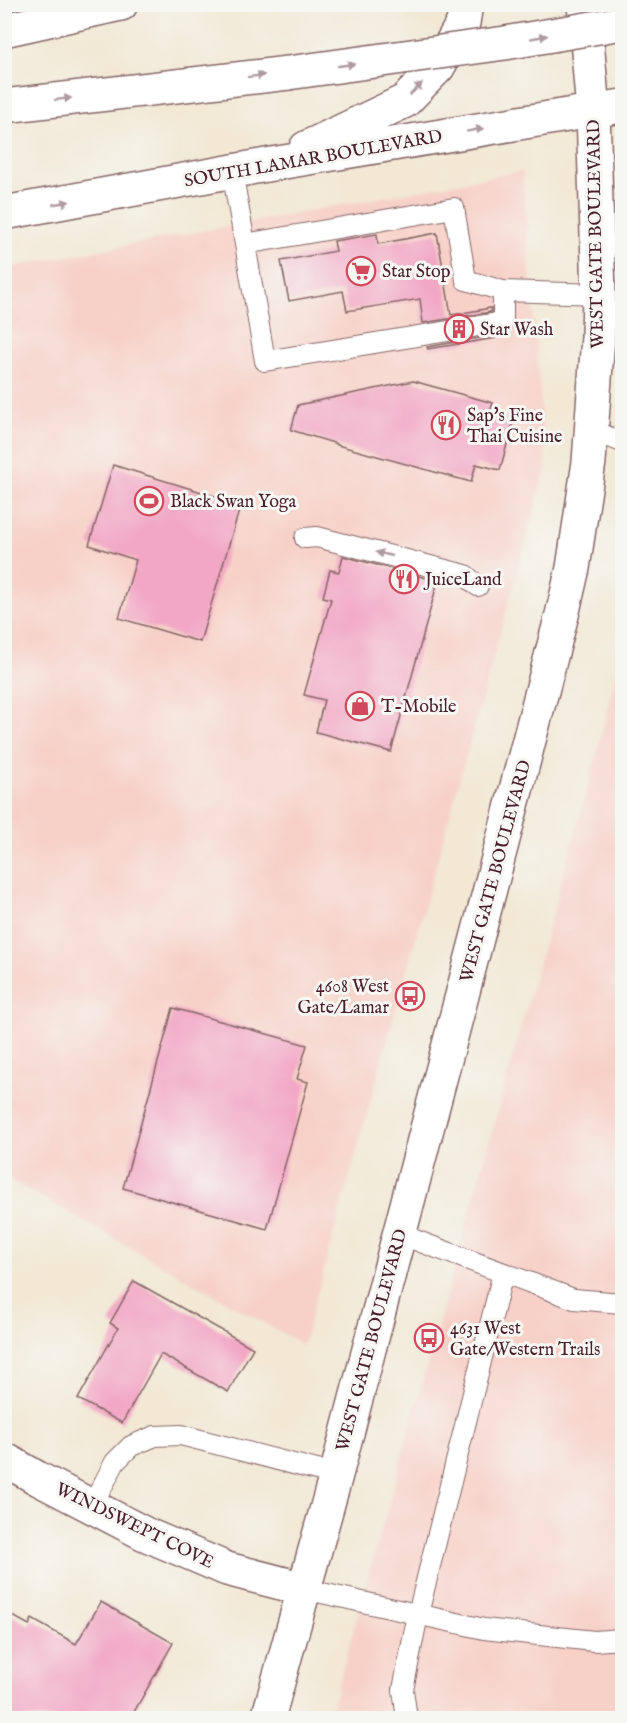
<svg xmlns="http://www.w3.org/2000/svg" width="627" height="1723" font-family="'IM FELL English',serif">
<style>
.built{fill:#f7d1c8}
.building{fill:#f2a8c5}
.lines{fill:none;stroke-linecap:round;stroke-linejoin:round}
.lane-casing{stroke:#856566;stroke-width:22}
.street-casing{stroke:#856566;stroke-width:36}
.secondary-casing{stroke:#856566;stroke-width:36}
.highway-casing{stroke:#856566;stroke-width:36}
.lane{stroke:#fff;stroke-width:20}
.street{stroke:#fff;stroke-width:33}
.secondary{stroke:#fff;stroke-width:33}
.highway{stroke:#fff;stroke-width:33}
.highway-bridge-casing{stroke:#856566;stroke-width:36;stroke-linecap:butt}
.highway-bridge{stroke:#fff;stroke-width:33}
.oneway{fill:#ae9aa0}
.labels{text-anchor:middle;stroke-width:6;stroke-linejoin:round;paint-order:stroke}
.street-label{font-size:18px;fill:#4a1f2b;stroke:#f6f6f2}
.poi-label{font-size:18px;fill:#4a1f2b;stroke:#f6f6f2;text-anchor:start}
</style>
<rect width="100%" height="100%" fill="#f6f6f2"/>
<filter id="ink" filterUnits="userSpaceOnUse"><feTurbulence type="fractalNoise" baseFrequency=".0167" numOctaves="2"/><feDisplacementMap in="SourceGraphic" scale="12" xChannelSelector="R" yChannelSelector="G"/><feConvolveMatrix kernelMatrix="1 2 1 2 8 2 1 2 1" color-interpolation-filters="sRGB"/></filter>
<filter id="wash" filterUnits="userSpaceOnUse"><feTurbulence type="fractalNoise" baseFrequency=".008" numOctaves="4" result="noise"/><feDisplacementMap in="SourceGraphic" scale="24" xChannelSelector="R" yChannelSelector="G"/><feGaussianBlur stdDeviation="1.35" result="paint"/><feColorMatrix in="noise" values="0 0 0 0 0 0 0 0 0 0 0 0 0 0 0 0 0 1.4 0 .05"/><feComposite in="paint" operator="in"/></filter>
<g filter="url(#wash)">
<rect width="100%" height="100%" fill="#f2e8d4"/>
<path class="built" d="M522,171L546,468L303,1345L5,1177V268Z
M622,651V1718H329L594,764Z"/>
<g id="blocks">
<path class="building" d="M437,233L451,315L491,308V312L423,323L420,299L347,311L343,291L289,301L281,261L336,251L334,241L377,234L378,244Z
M496,335V338L428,349L427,347Z
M413,381L493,403L489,415L513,422L500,470L476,464L471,482L337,445V444L291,430L298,405Z
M113,465L241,504L200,642L119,618L136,560L89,545Z
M343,556L438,581L391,752L316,732L324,700L304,695L331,599L323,597L330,570L339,572Z
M173,1008L307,1045L297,1079L308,1082L267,1229L123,1188Z
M134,1281L253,1348L228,1392L161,1354L122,1423L78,1399L118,1328L110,1323Z
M101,1602L173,1643L130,1719H17L4,1712V1611L29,1625L32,1619L76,1644Z"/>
</g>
</g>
<g filter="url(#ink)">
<use href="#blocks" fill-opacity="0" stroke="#856566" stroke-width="1.5"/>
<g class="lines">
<g class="lane-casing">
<path id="lane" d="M232,171L245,244L454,208L466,280L503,291L599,294
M245,244L265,361L503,322V291
M591,430L622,442
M305,538L317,537L465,575L478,586
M399,1234L574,1299L622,1303
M92,1506L115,1462L131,1446L155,1436L181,1435L336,1475
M304,1589L484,1629L594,1641L622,1639
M407,1718L403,1690L418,1614L503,1273"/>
</g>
<g class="street-casing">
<path id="street" d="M4,1459L39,1479L145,1534L227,1569L304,1589"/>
</g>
<g class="secondary-casing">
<path id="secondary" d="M306,148L405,101L438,67L463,23L466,4
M4,213L272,164L622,106
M268,1718L336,1475L563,611L573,568L589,462L598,337L599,294L593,112L584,4"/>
</g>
<g class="highway-casing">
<path id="highway" d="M4,30L121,4
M4,106L288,73"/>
</g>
<use href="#lane" class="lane"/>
<use href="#street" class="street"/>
<use href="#secondary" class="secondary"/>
<use href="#highway" class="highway"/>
<g class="highway-bridge-casing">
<path id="highway-bridge" d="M288,73L505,43L622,23"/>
</g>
<use href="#highway-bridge" class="highway-bridge"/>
</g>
<defs><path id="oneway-solid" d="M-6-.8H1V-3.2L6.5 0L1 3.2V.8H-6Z" transform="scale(1.5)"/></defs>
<g class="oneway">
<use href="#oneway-solid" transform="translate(539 37) rotate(-10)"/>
<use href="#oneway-solid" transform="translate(346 65) rotate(-8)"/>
<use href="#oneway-solid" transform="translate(256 76) rotate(-7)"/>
<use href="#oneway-solid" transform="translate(416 89) rotate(-45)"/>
<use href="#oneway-solid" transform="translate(63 99) rotate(-7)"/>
<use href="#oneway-solid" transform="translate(475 130) rotate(-10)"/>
<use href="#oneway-solid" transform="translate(61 203) rotate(-10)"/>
<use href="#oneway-solid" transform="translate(384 554) rotate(-166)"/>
</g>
</g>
<defs>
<g id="supermarket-ring" transform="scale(1.5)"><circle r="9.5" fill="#f6f6f2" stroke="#d1495b" stroke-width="1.5"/><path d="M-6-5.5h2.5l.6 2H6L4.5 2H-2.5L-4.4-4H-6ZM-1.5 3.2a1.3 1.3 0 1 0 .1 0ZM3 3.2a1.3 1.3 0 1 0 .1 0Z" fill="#d1495b"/></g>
<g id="building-ring" transform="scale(1.5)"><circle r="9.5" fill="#f6f6f2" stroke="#d1495b" stroke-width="1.5"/><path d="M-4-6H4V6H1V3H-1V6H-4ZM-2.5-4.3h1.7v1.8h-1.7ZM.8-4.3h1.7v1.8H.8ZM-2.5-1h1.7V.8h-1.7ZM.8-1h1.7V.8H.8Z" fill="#d1495b"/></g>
<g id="restaurant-ring" transform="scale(1.5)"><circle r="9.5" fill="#f6f6f2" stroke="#d1495b" stroke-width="1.5"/><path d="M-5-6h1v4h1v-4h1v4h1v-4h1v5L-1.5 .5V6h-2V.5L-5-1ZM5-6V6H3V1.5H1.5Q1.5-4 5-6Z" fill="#d1495b"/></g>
<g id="stadium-ring" transform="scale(1.5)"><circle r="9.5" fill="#f6f6f2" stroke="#d1495b" stroke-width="1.5"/><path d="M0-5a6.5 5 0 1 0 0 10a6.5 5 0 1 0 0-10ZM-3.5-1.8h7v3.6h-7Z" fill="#d1495b"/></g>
<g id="shop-ring" transform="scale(1.5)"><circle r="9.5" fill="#f6f6f2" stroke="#d1495b" stroke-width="1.5"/><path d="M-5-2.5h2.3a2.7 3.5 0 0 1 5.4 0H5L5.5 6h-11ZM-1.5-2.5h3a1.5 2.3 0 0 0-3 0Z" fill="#d1495b"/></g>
<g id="bus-ring" transform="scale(1.5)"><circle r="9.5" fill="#f6f6f2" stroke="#d1495b" stroke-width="1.5"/><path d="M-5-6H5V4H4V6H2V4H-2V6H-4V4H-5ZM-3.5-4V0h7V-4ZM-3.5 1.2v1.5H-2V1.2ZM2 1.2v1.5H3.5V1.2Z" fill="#d1495b"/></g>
</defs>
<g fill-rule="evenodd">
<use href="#supermarket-ring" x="361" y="271"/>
<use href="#building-ring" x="459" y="329"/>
<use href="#restaurant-ring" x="446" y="425"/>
<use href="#stadium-ring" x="149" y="501"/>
<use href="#restaurant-ring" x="404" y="579"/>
<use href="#shop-ring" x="360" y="706"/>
<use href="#bus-ring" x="410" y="996"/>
<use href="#bus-ring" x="429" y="1338"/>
</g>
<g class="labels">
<g class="street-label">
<text transform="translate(313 158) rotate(-10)" y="6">SOUTH LAMAR BOULEVARD</text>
<text transform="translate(595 234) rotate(-91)" y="6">WEST GATE BOULEVARD</text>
<text transform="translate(495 871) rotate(-75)" y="6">WEST GATE BOULEVARD</text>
<text transform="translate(371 1340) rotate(-75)" y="6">WEST GATE BOULEVARD</text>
<text transform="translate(135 1525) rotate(26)" y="6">WINDSWEPT COVE</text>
</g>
<g class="poi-label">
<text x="382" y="277">Star Stop</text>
<text x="480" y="335">Star Wash</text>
<text x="467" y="421">Sap's Fine<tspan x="467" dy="21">Thai Cuisine</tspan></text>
<text x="170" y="507">Black Swan Yoga</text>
<text x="425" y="585">JuiceLand</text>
<text x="381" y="712">T-Mobile</text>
<text x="389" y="992" text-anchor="end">4608 West<tspan x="389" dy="21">Gate/Lamar</tspan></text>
<text x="450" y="1334">4631 West<tspan x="450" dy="21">Gate/Western Trails</tspan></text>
</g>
</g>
<rect width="627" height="1723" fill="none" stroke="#f6f6f2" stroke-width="24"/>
</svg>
